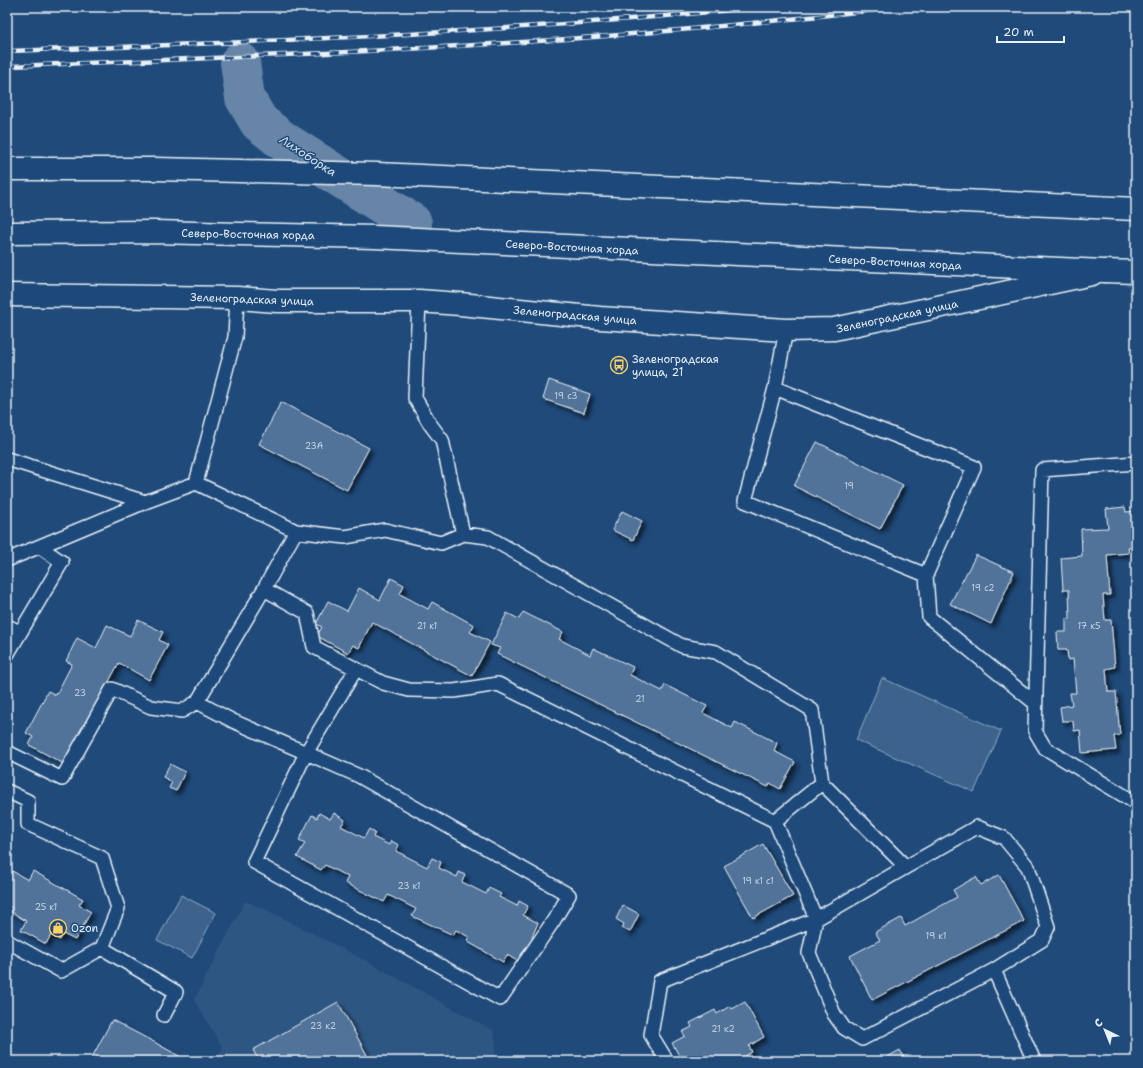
<svg xmlns="http://www.w3.org/2000/svg" width="1143" height="1068" font-family="'Shantell Sans',sans-serif">
<style>
.built{fill:#2e5683}
.green{fill:#3c628c;stroke:#92aac2}
.lines{fill:none;stroke-linecap:round;stroke-linejoin:round}
.river{stroke:#6685a7;stroke-width:40}
.building{fill:#517399;stroke:#e8f1f8;filter:url(#shadow)}
.service-casing{stroke:#e8f1f8;stroke-width:16}
.tertiary-casing{stroke:#e8f1f8;stroke-width:25}
.primary-casing{stroke:#e8f1f8;stroke-width:25}
.service{stroke:#1f4a7a;stroke-width:13}
.tertiary{stroke:#1f4a7a;stroke-width:22}
.primary{stroke:#1f4a7a;stroke-width:22}
.rail-casing{stroke:#e8f1f8;stroke-width:4.5}
.rail{stroke:#1f4a7a;stroke-width:3;stroke-dasharray:9;stroke-linecap:butt}
.primary-bridge-casing{stroke:#e8f1f8;stroke-width:25;stroke-linecap:butt}
.primary-bridge{stroke:#1f4a7a;stroke-width:22}
.labels{text-anchor:middle;stroke-width:3;stroke-linejoin:round;paint-order:stroke}
.number-label{font-size:9px;fill:#c2d2e0}
.street-label{font-size:11px;fill:#e8f1f8;stroke:#1f4a7a}
.poi-label{font-size:11px;fill:#e8f1f8;stroke:#1f4a7a;text-anchor:start}
.water-label{font-size:12px;font-style:italic;fill:#d4e1ec;stroke:#1f4a7a}
</style>
<defs>
<filter id="shadow"><feDropShadow dx="3.5" dy="3.5" stdDeviation="2" flood-color="#0009"/></filter>
</defs>
<rect width="100%" height="100%" fill="#1f4a7a"/>
<filter id="ink" filterUnits="userSpaceOnUse"><feTurbulence type="fractalNoise" baseFrequency=".025" numOctaves="2"/><feDisplacementMap in="SourceGraphic" scale="8" xChannelSelector="R" yChannelSelector="G"/><feConvolveMatrix kernelMatrix="1 2 1 2 8 2 1 2 1" color-interpolation-filters="sRGB"/></filter>
<g filter="url(#ink)">
<path class="built" d="M245,901L265,909L359,957L494,1031L496,1044L494,1061H216L223,1048L194,1000Z"/>
<path class="green" d="M882,678L1001,731L974,792L856,740Z
M181,895L216,913L192,958L157,940Z"/>
<g class="lines">
<path class="river" d="M240,62L245,98L259,122L283,141L412,223"/>
</g>
<path class="building" d="M549,380L590,394L584,413L543,399Z
M281,402L369,448L347,490L259,444Z
M817,442L903,485L880,529L794,486Z
M1136,506V547L1128,548L1129,553L1107,555L1110,595H1103L1105,620H1111L1115,667L1106,669L1108,692H1116L1120,735L1114,736L1116,750L1082,753L1080,730L1074,731L1073,721H1062L1060,707L1072,705L1070,693H1076L1073,659L1068,660L1067,650H1058L1057,632H1066V619H1070L1069,590H1063L1061,558L1082,556L1081,529L1108,528L1106,509L1125,507L1126,512L1136,511Z
M622,511L642,521L633,540L612,530Z
M976,555L1014,572L991,624L950,604Z
M391,578L404,585L400,594L428,609L432,602L474,625L470,632L490,642L472,676L372,622L359,648L353,645L348,653L317,636L322,627L316,624L328,601L347,611L359,588L380,600Z
M523,612L563,632L559,639L590,655L593,648L633,667L630,675L662,691L665,685L707,706L703,713L732,728L735,722L777,743L774,751L795,762L780,789L770,783L768,787L497,654L500,648L491,645L507,613L519,619Z
M138,620L163,632L159,640L168,645L149,680L119,663L64,764L29,745L33,737L26,733L48,691L56,695L72,664L66,661L77,638L96,648L107,625L130,636Z
M170,764L185,772L176,791L169,788L172,782L163,777Z
M319,813L330,819L334,813L345,820L341,826L364,838L369,829L375,833L373,837L389,845L391,841L399,845L396,851L427,867L432,858L441,862L439,868L457,877L459,872L465,875L462,882L486,894L489,888L501,894L499,897L517,906L519,901L528,906L523,915L538,923L532,937L534,945L525,948L519,962L507,955L503,962L468,942L469,937L456,930L453,935L412,916L416,909L388,895L384,902L345,883L348,877L325,865L321,870L297,857L305,843L299,840L312,815L317,818Z
M763,844L793,896L753,918L724,866Z
M7,868L28,880L33,871L83,899L79,905L91,912L75,940L63,934L60,940L51,935L46,944L21,930L26,921L10,911L12,908L7,905Z
M999,875L1024,921L872,1000L850,956L880,940L875,932L901,918L905,926L957,897L953,890L965,883L976,877L981,885Z
M623,905L639,914L630,932L622,928L624,924L616,919Z
M338,1002L367,1055L357,1061H259L253,1050Z
M745,1002L764,1037L749,1046L752,1052L736,1061H682L672,1043L685,1036L682,1032L692,1027L690,1023L715,1010L717,1014L730,1006L732,1009Z
M112,1020L154,1042L188,1061H90Z
M900,1050L906,1061H880Z"/>
<g class="lines">
<g class="service-casing">
<path id="service" d="M419,301L415,398L430,424L442,440L463,534
M786,330L775,388L974,467L926,575L929,617L1035,703
M775,388L745,501L926,575
M7,459L145,502
M1136,463L1042,470L1035,731L1045,748L1136,803
M196,483L235,337L237,298
M7,560L145,502L196,483L296,531L345,537L385,530L441,543L463,534L488,537L682,646L716,652L812,710L822,783L906,867L977,827L1004,838L1028,867L1048,927L1042,940L994,970L1034,1061
M264,589L307,613L314,647L383,683L409,690L454,691L498,684L775,821
M7,626L20,632
M7,655L62,562L40,547
M197,702L264,589L296,531
M7,752L62,779L112,689L151,707L182,711L197,702L233,721L359,776L569,895L554,920L500,999L254,862L306,753L356,669
M822,783L775,821L816,919L809,953L834,1014L844,1028L862,1039L994,970
M7,791L28,801V824L102,858L118,908L102,948L61,971L7,941
M102,948L176,992L164,1015
M667,1061L651,1035L660,981L816,919L906,867"/>
</g>
<g class="tertiary-casing">
<path id="tertiary" d="M7,295L237,298L277,301H419L460,304L600,318L786,330L834,329L1092,274"/>
</g>
<g class="primary-casing">
<path id="primary" d="M7,169H155L377,174L1136,209
M7,233L154,232L374,237L1104,271"/>
</g>
<use href="#service" class="service"/>
<use href="#tertiary" class="tertiary"/>
<use href="#primary" class="primary"/>
<g class="rail-casing">
<path id="rail" d="M7,51C258,42 510,33 760,7
M7,66C216,58 424,51 632,34C722,27 812,17 901,7"/>
</g>
<use href="#rail" class="rail"/>
<g class="primary-bridge-casing">
<path id="primary-bridge" d="M1104,271L1136,272"/>
</g>
<use href="#primary-bridge" class="primary-bridge"/>
</g>
</g>
<defs>
<g id="bus-ring" transform="scale(0.9)"><circle r="9.5" fill="#1f4a7a" stroke="#ffd166" stroke-width="1.5"/><path d="M-5-6H5V4H4V6H2V4H-2V6H-4V4H-5ZM-3.5-4V0h7V-4ZM-3.5 1.2v1.5H-2V1.2ZM2 1.2v1.5H3.5V1.2Z" fill="#ffd166"/></g>
<g id="shop-ring" transform="scale(0.9)"><circle r="9.5" fill="#1f4a7a" stroke="#ffd166" stroke-width="1.5"/><path d="M-5-2.5h2.3a2.7 3.5 0 0 1 5.4 0H5L5.5 6h-11ZM-1.5-2.5h3a1.5 2.3 0 0 0-3 0Z" fill="#ffd166"/></g>
</defs>
<g fill-rule="evenodd">
<use href="#bus-ring" x="619" y="365"/>
<use href="#shop-ring" x="58" y="928"/>
</g>
<g class="labels">
<g class="number-label">
<text x="566" y="399">19 с3</text>
<text x="314" y="449">23А</text>
<text x="849" y="489">19</text>
<text x="983" y="591">19 с2</text>
<text x="427" y="629">21 к1</text>
<text x="1089" y="629">17 к5</text>
<text x="80" y="696">23</text>
<text x="640" y="702">21</text>
<text x="758" y="884">19 к1 с1</text>
<text x="409" y="889">23 к1</text>
<text x="46" y="910">25 к1</text>
<text x="936" y="939">19 к1</text>
<text x="323" y="1029">23 к2</text>
<text x="723" y="1032">21 к2</text>
</g>
<g class="street-label">
<text transform="translate(248 234) rotate(1)" y="4">Северо-Восточная хорда</text>
<text transform="translate(572 247) rotate(3)" y="4">Северо-Восточная хорда</text>
<text transform="translate(895 262) rotate(3)" y="4">Северо-Восточная хорда</text>
<text transform="translate(252 299) rotate(2)" y="4">Зеленоградская улица</text>
<text transform="translate(575 315) rotate(5)" y="4">Зеленоградская улица</text>
<text transform="translate(897 316) rotate(-12)" y="4">Зеленоградская улица</text>
</g>
<g class="poi-label">
<text x="632" y="363">Зеленоградская<tspan x="632" dy="13">улица, 21</tspan></text>
<text x="71" y="932">Ozon</text>
</g>
<g class="water-label">
<text transform="translate(308 156) rotate(33)" y="4">Лихоборка</text>
</g>
</g>
<rect width="1143" height="1068" fill="none" stroke="#1f4a7a" stroke-width="24"/>
<rect x="12" y="12" width="1119" height="1044" fill="none" stroke="#e8f1f8" stroke-width="1.5" filter="url(#ink)"/>
<g transform="translate(1105 1030) rotate(317)" stroke="#1f4a7a" stroke-width="3" paint-order="stroke">
<path d="M0-3L7 15L0 10L-7 15Z" fill="#e8f1f8"/>
<text y="-6" font-size="11" font-weight="bold" text-anchor="middle" fill="#e8f1f8">С</text>
</g>
<path d="M997 36v6h67v-6" fill="none" stroke="#e8f1f8" stroke-width="2"/>
<text x="1003" y="36" font-size="12" fill="#e8f1f8" stroke="#1f4a7a" stroke-width="3" paint-order="stroke">20 m</text>
</svg>
